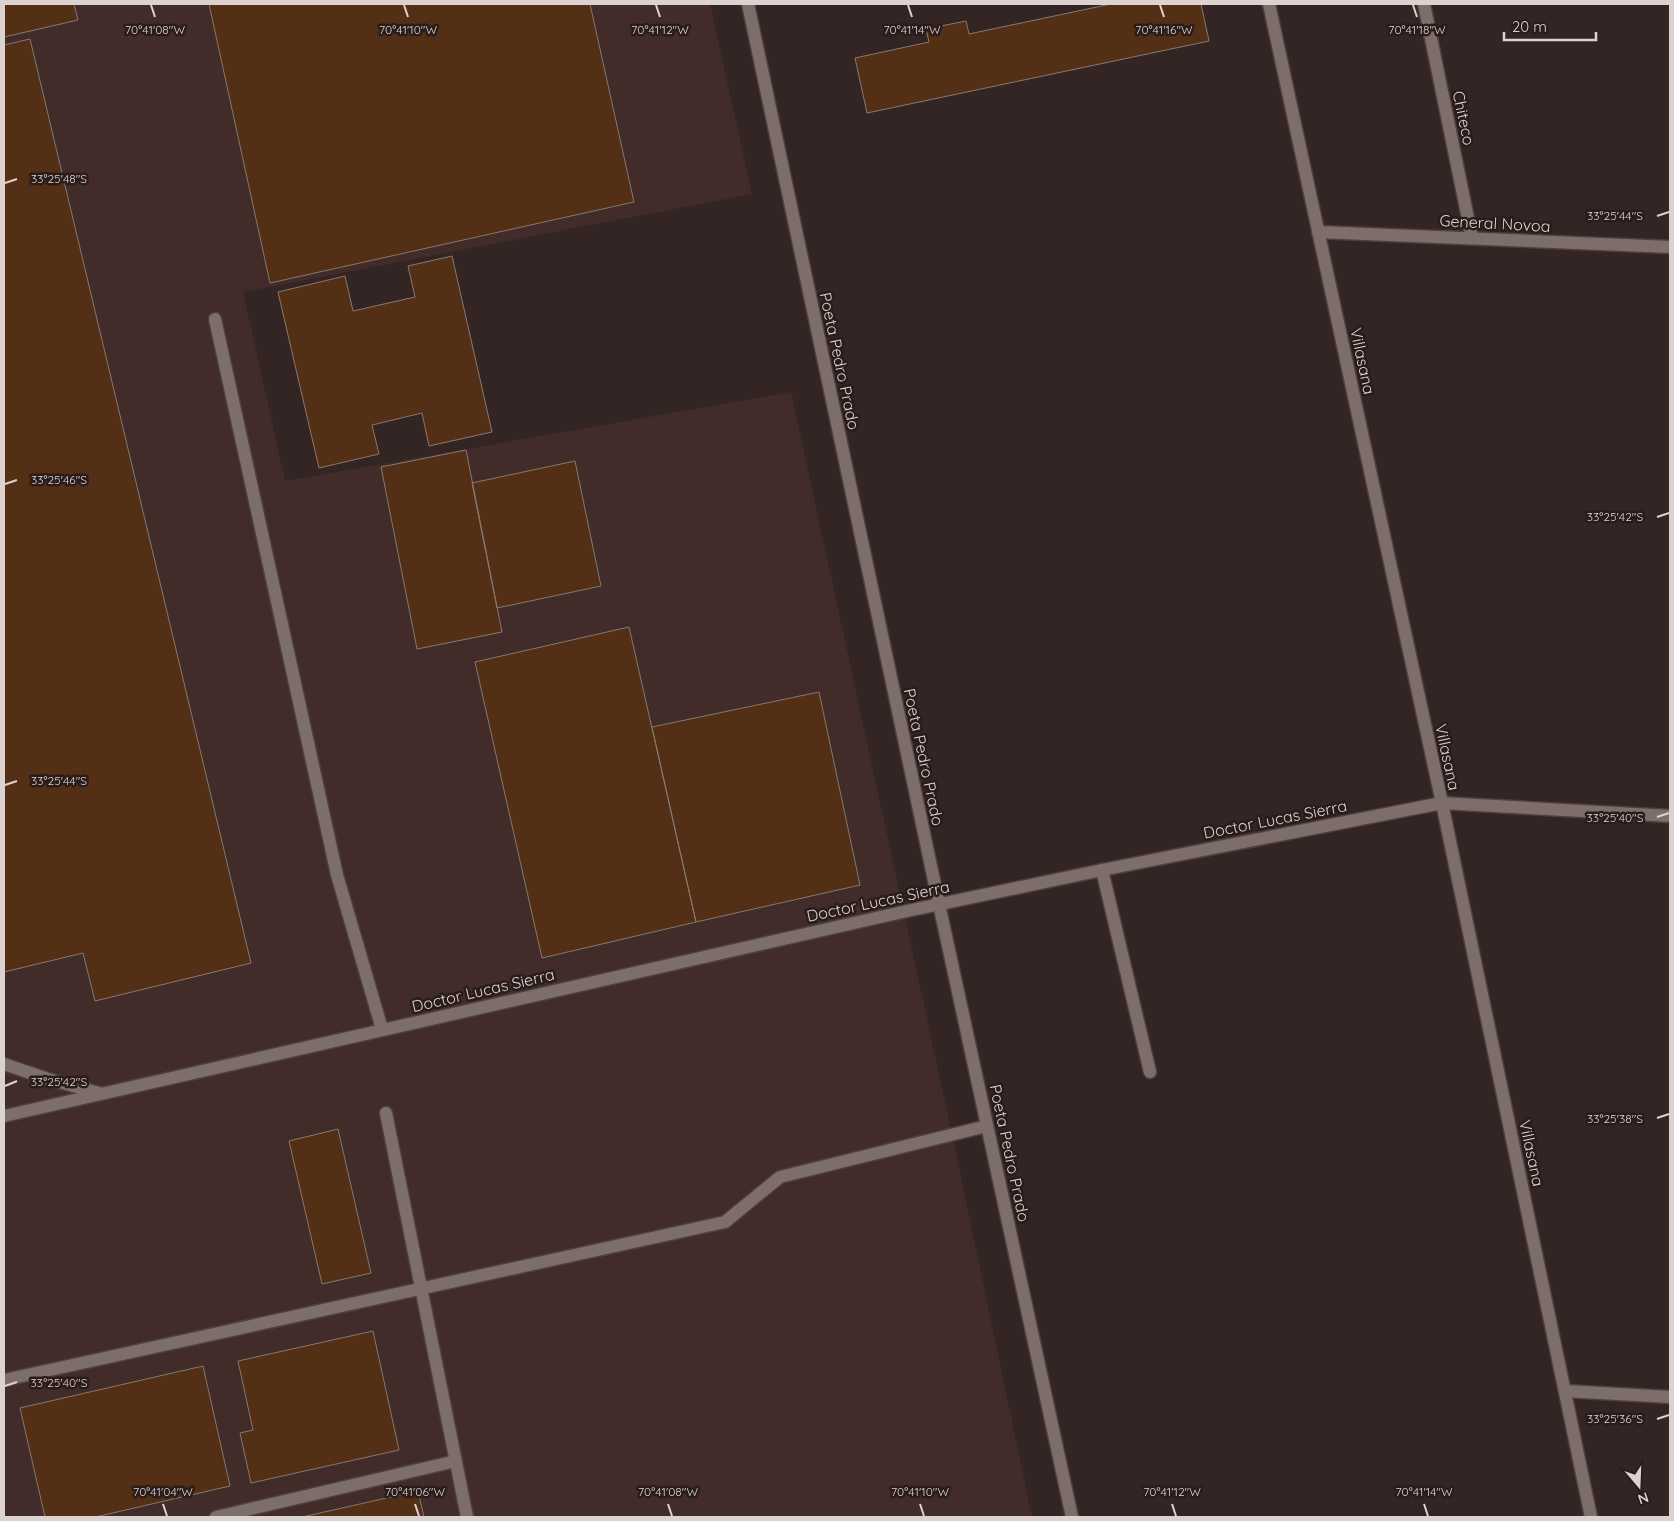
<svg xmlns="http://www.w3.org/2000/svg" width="1674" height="1521" font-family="Quicksand,sans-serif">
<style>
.built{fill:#412c29}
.building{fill:#532f15;stroke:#867970}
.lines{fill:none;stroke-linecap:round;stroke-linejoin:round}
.service-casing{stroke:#4d413f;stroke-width:15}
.minor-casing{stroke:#4d413f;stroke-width:15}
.tertiary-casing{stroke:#4d413f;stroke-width:15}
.service{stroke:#7e6e6b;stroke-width:12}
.minor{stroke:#7e6e6b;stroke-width:12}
.tertiary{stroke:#7e6e6b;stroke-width:12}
.ticks{fill:none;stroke:#dcd3d1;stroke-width:2}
.labels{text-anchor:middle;stroke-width:5;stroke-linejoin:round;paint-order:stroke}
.street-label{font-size:16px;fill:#dcd3d1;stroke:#291c1a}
.ticks-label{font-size:12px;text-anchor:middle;fill:#dcd3d1;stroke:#291c1a;stroke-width:5;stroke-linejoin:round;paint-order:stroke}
</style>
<rect width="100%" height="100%" fill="#332523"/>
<path class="built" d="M4,4H710L752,194L243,292L285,481L791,392L952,1134L1032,1517H4Z"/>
<path class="building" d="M4,4H74L78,20L4,37Z
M209,4H590L634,202L270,283Z
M1111,4H1201L1209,41L867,113L855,58L929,42L926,29L966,21L969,34Z
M30,39L251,963L95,1001L83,953L4,972V45Z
M452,256L492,432L429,446L422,413L372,425L379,454L319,468L278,292L345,276L353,311L415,297L408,266Z
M466,450L502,632L417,649L381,467Z
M575,461L601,586L497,608L472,483Z
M629,627L696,922L542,958L475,662Z
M819,692L860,885L696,922L652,727Z
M338,1129L371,1273L322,1284L289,1141Z
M373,1331L399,1450L251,1483L240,1433L253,1430L238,1361Z
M203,1366L230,1486L95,1517H45L20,1408Z
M418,1491L424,1517H302Z"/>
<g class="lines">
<g class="service-casing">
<path id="service" d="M215,319L337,875L382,1029
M1102,870L1150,1072
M386,1113L467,1517
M4,1380L725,1222L780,1177L987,1126
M216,1517L456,1461"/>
</g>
<g class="minor-casing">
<path id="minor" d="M1424,4L1472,238
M1318,232L1670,247
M4,1064L48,1079L99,1093
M4,1116L907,911L1102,870L1442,803L1670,816
M1566,1391L1670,1397"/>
</g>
<g class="tertiary-casing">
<path id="tertiary" d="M748,4L939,904L1072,1517
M1269,4L1442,803L1591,1517"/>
</g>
<use href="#service" class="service"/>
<use href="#minor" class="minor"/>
<use href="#tertiary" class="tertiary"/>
</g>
<path class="ticks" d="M151,5L155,17M404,5L408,17M656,5L660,17M908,5L912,17M1160,5L1164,17M1413,5L1417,17M5,183L17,179M1657,216L1669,212M5,484L17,480M1657,517L1669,513M5,785L17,781M1657,817L1669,813M5,1086L17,1081M1657,1118L1669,1114M5,1386L17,1382M1657,1419L1669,1415M163,1504L167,1516M415,1504L419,1516M668,1504L672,1516M920,1504L924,1516M1172,1504L1176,1516M1424,1504L1428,1516"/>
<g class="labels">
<g class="street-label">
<text transform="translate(1464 118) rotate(78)" y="6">Chiteco</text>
<text transform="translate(1495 223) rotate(3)" y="6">General Novoa</text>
<text transform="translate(840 361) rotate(78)" y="6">Poeta Pedro Prado</text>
<text transform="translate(1363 361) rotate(78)" y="6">Villasana</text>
<text transform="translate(924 757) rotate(78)" y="6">Poeta Pedro Prado</text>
<text transform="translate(1448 757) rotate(78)" y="6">Villasana</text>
<text transform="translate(1275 819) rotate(-11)" y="6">Doctor Lucas Sierra</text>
<text transform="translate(878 901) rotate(-12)" y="6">Doctor Lucas Sierra</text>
<text transform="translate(483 990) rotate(-13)" y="6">Doctor Lucas Sierra</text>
<text transform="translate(1010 1153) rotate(78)" y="6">Poeta Pedro Prado</text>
<text transform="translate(1532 1153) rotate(78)" y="6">Villasana</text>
</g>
</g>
<g class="ticks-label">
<text x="155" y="34">70°41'08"W</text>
<text x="408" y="34">70°41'10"W</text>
<text x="660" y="34">70°41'12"W</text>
<text x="912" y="34">70°41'14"W</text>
<text x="1164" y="34">70°41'16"W</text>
<text x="1417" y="34">70°41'18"W</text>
<text x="59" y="183">33°25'48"S</text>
<text x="1615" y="220">33°25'44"S</text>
<text x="59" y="484">33°25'46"S</text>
<text x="1615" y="521">33°25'42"S</text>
<text x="59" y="785">33°25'44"S</text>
<text x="1615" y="822">33°25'40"S</text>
<text x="59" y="1086">33°25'42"S</text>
<text x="1615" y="1123">33°25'38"S</text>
<text x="59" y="1387">33°25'40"S</text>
<text x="1615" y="1423">33°25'36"S</text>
<text x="163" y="1496">70°41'04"W</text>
<text x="415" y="1496">70°41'06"W</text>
<text x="668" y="1496">70°41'08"W</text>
<text x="920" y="1496">70°41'10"W</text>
<text x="1172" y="1496">70°41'12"W</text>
<text x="1424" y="1496">70°41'14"W</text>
</g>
<rect width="1674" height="1521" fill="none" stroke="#dcd3d1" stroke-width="10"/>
<g transform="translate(1639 1486) rotate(161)" stroke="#291c1a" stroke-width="4" paint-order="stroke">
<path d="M0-4L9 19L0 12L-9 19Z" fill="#dcd3d1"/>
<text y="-8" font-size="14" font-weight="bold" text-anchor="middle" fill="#dcd3d1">N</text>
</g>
<path d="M1504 32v8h92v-8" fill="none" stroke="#dcd3d1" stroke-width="2.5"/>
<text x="1512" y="32" font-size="15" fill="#dcd3d1" stroke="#291c1a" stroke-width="4" paint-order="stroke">20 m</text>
</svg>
